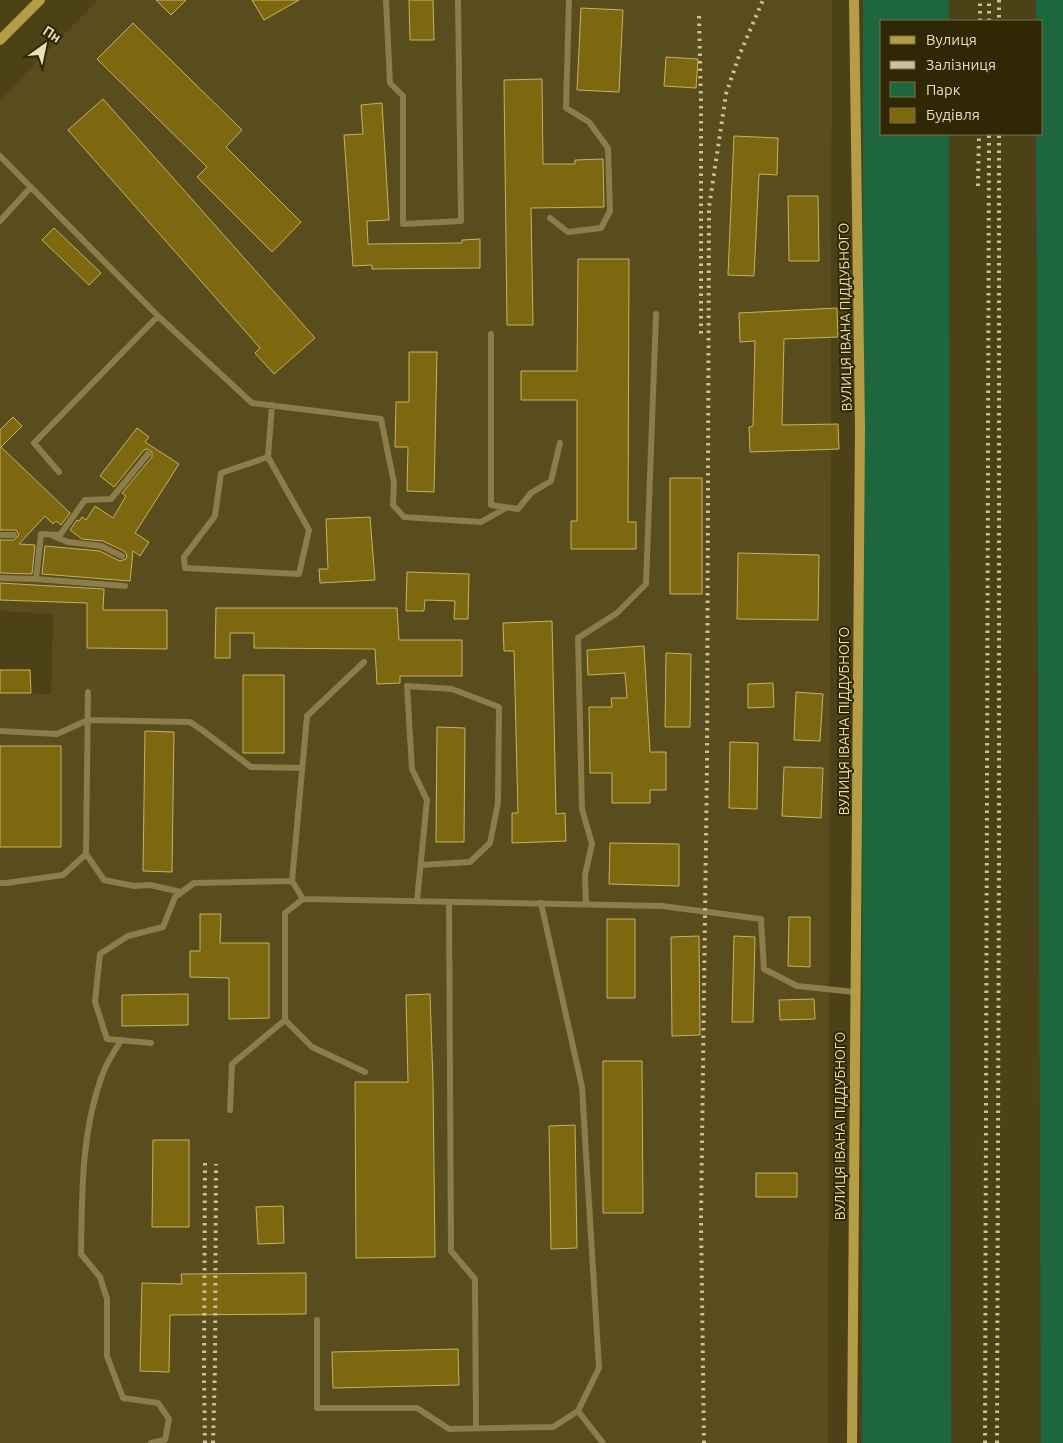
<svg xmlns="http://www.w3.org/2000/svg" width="1063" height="1443" font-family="Ubuntu,sans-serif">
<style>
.built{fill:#594d1d}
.green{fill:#1e663d}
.building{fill:#7d6810;stroke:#c8b163}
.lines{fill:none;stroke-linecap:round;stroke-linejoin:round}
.lane{stroke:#8c7d4a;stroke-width:6}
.secondary{stroke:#b59d47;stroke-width:10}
.rail{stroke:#ccc19a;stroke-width:4;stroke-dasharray:2.5 5;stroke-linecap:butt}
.labels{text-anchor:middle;stroke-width:4;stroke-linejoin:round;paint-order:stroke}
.street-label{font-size:14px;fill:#eadfb9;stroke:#302705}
</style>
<rect width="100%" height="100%" fill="#4c4117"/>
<path class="built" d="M98,0H832L828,1443H0V693L51,694L53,614L0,611V99Z"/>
<path class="green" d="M863,0H949V21H882V134H949L951,1443H862Z
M1036,0H1063V1443H1041L1036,134H1042V21H1036Z"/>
<path class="building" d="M156,0H186L171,15Z
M252,0H299L264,20Z
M409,0H433L434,40H410Z
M581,8L623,10L619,92L577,90Z
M133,23L242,130L226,147L301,222L272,252L197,177L207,167L97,59Z
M666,57L698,59L696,88L664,86Z
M542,79L543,164H575V160L603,159L604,207L531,208L533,325H507L504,80Z
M103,99L315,338L274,374L255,353L260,348L68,130Z
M382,103L389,220L367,221L368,244L462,243V240L480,239V268L372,269V265L353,266L344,135L363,134L361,105Z
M734,136L778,138L777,175L759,174L754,276L728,275Z
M788,196H818L819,261H789Z
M54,228L101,273L89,285L42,240Z
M578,259H629L628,522H636V549H571V521H577V400H521V371H577Z
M837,308L838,337L784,339L782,425L838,424L839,449L750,452L749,427L753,426L755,341L740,342L739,313Z
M409,352H437L434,492L407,491L408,447H395L396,402H409Z
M13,417L22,426L1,447L70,513L61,525L56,521L53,524L45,516L19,544L35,545L32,574L0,573V540H14L19,535L16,530H0V430Z
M137,428L149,437L145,442L179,464L135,533L149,542L140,556L133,551L130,581L42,574L45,546L100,551L120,561L126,559L127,555L124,551L103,541L82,539L70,530L77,520L79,521L82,517L86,520L95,506L113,518L126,496L122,493L152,457V452L148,449L144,450L114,487L100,476Z
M670,478H702V594H670Z
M370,517L375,580L320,583L319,569H328L326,519Z
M738,553L819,555L818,620L737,619Z
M407,572L469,574L468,619H454L455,601L425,600L424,611H406Z
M0,583L104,589L103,610H167V649L87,648V603L0,600Z
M216,608H397L399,640H462V676H400V683L377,684L375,649L254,648V633H230V658H215Z
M552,621L556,814L565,813L566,841L512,843V813H518L514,651H504L503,623Z
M644,646L650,752H666V790H650V803H612V773H590L589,707H612L611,698H627L625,673L588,675L587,650Z
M666,653L691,654L690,727H665Z
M0,670H30L31,693H0Z
M243,675H284V753H243Z
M773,683L774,707L748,708V684Z
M796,692L823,694L820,741L794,740Z
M437,727L465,728L464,842H436Z
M145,731L174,732L172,872L143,871Z
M730,742L758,743L757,809L729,808Z
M0,746H61V847H0Z
M784,767L823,768L821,818L782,816Z
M610,843L679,844V886L609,884Z
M200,914H221L220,943H269V1018L229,1019V978L190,977V951H200Z
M789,917H810V967L788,966Z
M607,919H635V998H607Z
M699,936L700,1035L672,1036L671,937Z
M734,936L755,937L753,1022H732Z
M188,994V1025L122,1026V995Z
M430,994L433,1082L435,1257L356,1258L355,1082H408L406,995Z
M814,999L815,1019L780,1020L779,1000Z
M603,1061H642L643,1213H603Z
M575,1125L577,1248L551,1249L549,1126Z
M153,1140H189V1227H152Z
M756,1173H797V1197H756Z
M283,1206L284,1243L258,1244L256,1207Z
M306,1273V1314L170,1315L169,1372L140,1371L142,1283L182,1284L181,1274Z
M458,1349L459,1385L333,1388L332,1352Z"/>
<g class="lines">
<path class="lane" d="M386,0L390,83L403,96V224L461,221L458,0
M0,156L158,316L252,403L381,419L394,483L393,505L404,517L481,522L506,508
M550,218L568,232L601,228L610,211L608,148L589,122L566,108L569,0
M0,221L31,187
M491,334V505L518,509L531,493L551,481L560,443
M268,457L309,530L299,574L185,568L184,557L215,516L221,473L268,457L272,405
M59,472L34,443L158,316
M0,535H14
M53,536L68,542L101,546L122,556
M0,578L36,579L125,586
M36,579L41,534L60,535L85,500L111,499L148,454
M364,662L307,716L292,881L303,899L662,906L761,919L764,969L797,986L855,992
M0,731L57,734L88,720L190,722L202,730L251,767L302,768
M86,854L104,880L134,886L150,885L181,892
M0,883H6L63,875L86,854L88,692
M303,899L285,913V1020L312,1047L365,1072
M417,901L427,800L412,769L407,686L452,689L499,707L498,803L490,843L470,862L421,865
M449,902L451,1251L475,1279L476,1428
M541,903L582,1087L599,1368L578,1411L603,1443
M586,904L585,875L592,844L582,809L578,638L617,613L646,584L656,314
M121,1040C115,1051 107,1062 103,1073C81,1131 82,1194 81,1254L100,1277L107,1299V1356L123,1398L158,1403L169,1419L165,1440L151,1443
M151,1043L107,1039L95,1002L100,954L128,936L163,927L175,897L194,883L292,881
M230,1110L232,1064L285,1020
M317,1320V1408H417L449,1429L553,1427L578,1411"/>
<path class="secondary" d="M0,40L40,0
M852,1443L860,427L854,0"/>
<path class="rail" d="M999,0V21
M699,16L701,102V338
M980,21V0
M989,21V0
M978,186L979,134
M205,1443L204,1375L205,1163
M213,1443L215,1364L216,1164
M704,1443L701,1219L707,766L709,207L726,94L739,56L763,0
M985,1443L989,134
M997,1443L999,853V134"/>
</g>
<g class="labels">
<g class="street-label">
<text transform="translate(845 317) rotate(-91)" y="5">ВУЛИЦЯ ІВАНА ПІДДУБНОГО</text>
<text transform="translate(844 721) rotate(-90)" y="5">ВУЛИЦЯ ІВАНА ПІДДУБНОГО</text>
<text transform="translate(840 1126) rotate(-90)" y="5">ВУЛИЦЯ ІВАНА ПІДДУБНОГО</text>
</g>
</g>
<rect x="880" y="20" width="162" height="115" fill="#302705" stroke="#7a714d"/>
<rect x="890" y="36" width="25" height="8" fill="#b59d47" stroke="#7a714d"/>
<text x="926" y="45" font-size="15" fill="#eadfb9">Вулиця</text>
<rect x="890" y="61" width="25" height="8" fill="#ccc19a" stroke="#7a714d"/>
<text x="926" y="70" font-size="15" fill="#eadfb9">Залізниця</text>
<rect x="890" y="82" width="25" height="15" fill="#1e663d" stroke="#7a714d"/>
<text x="926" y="95" font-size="15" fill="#eadfb9">Парк</text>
<rect x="890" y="108" width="25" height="15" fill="#7d6810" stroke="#7a714d"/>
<text x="926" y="120" font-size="15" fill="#eadfb9">Будівля</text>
<g transform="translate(45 45) rotate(33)" stroke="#302705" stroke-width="4" paint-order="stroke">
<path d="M0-4L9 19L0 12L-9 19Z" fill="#eadfb9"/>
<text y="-8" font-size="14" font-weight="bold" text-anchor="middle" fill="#eadfb9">Пн</text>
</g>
</svg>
